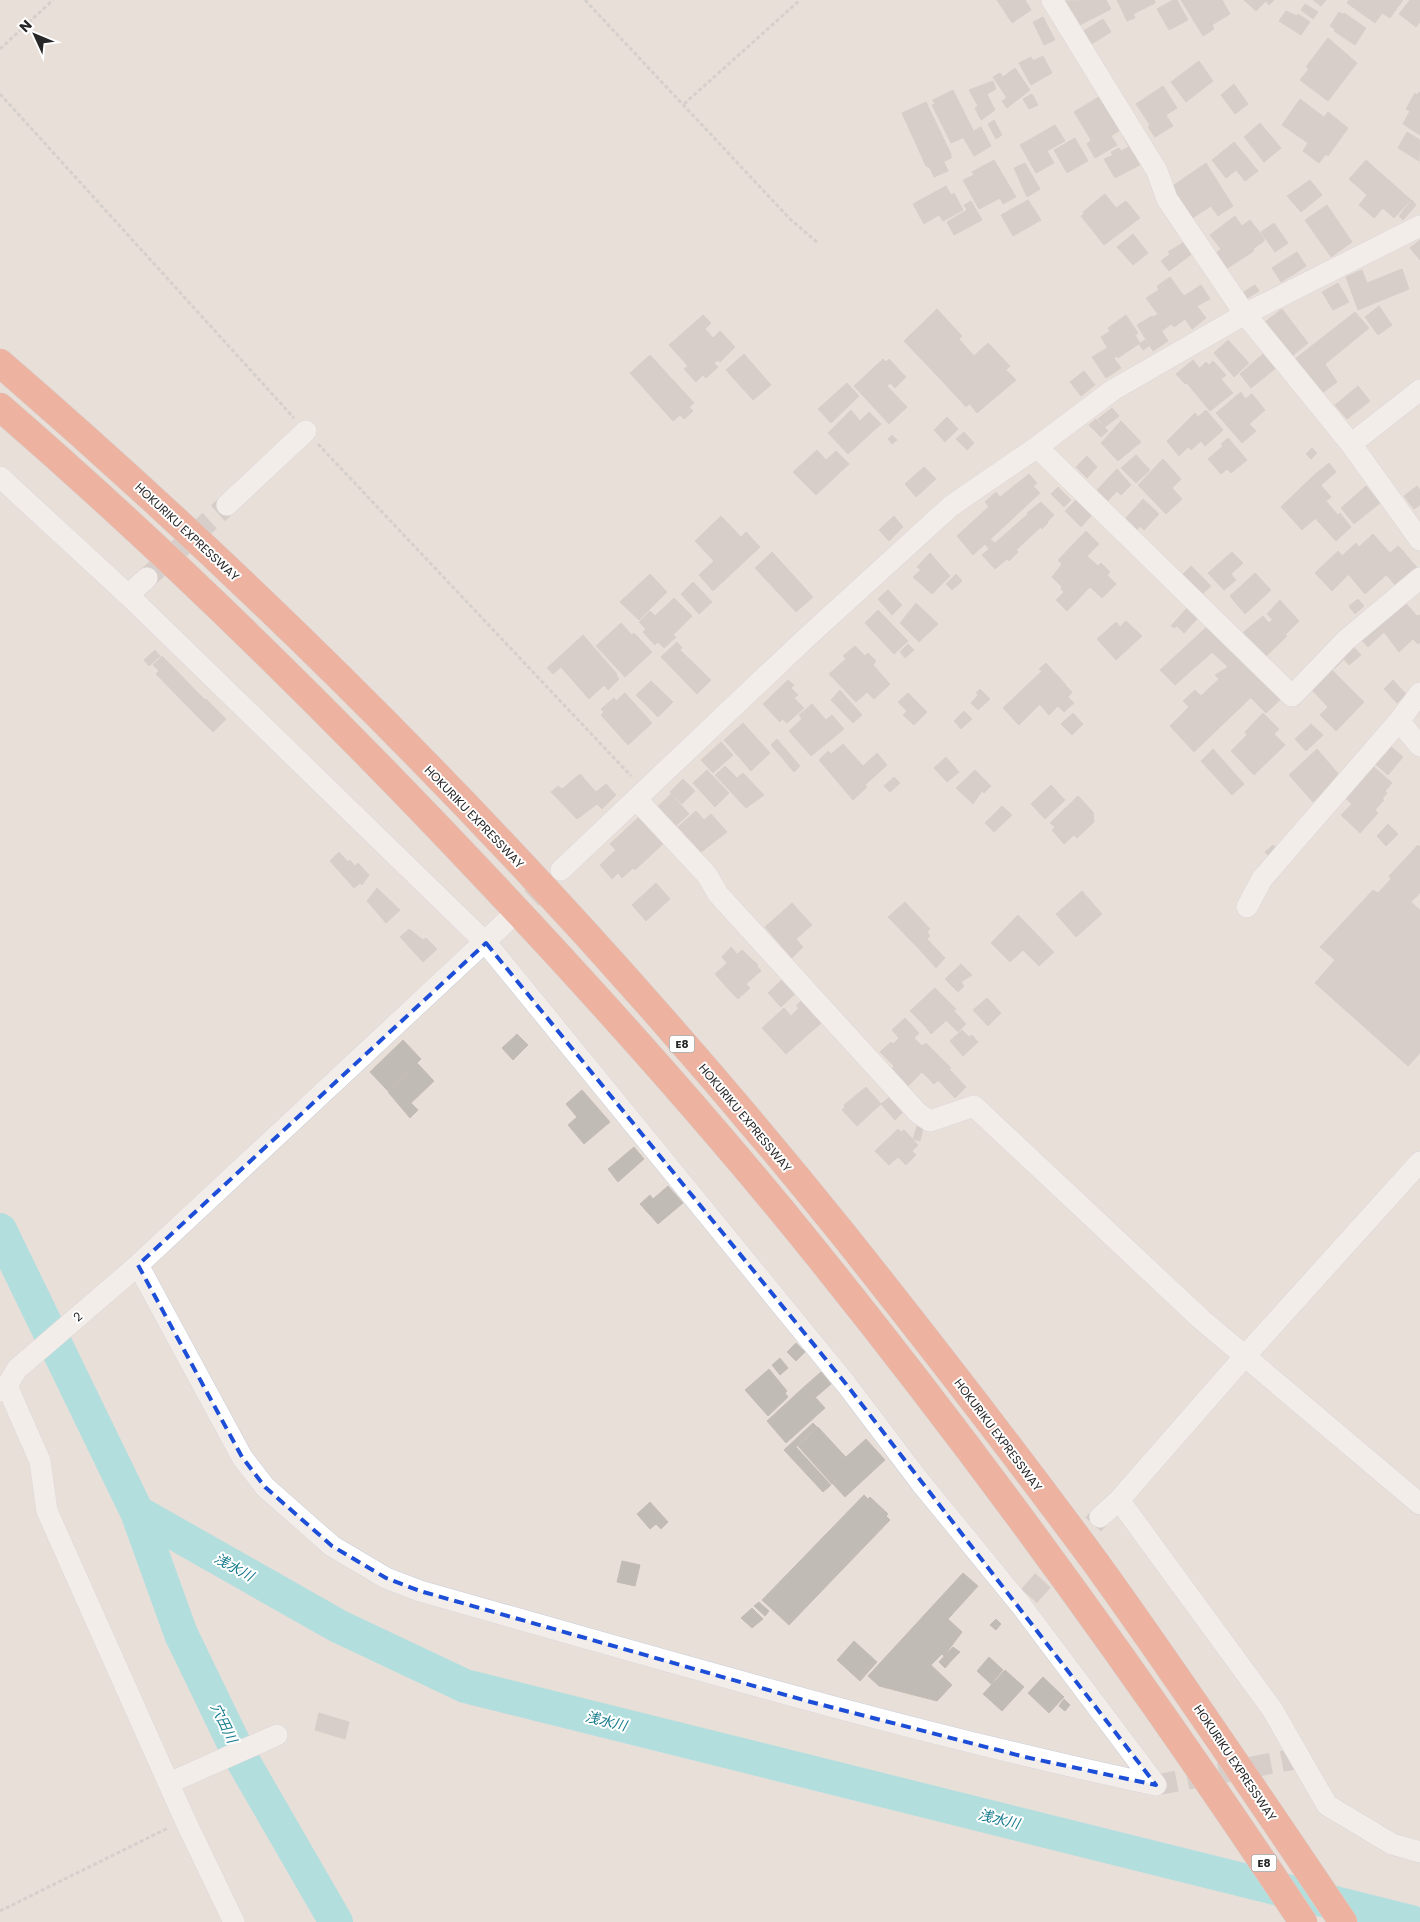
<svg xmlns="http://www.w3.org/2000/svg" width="1420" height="1922" font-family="Poppins,'Noto Sans JP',sans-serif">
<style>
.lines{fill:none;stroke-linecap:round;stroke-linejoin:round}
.river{stroke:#72dee5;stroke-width:34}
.building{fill:#c1bbb5;stroke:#c4bbb4}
.minor-tunnel{stroke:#c2bab5;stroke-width:21;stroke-dasharray:21 11;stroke-linecap:butt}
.minor-casing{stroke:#c8ced9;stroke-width:22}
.highway-casing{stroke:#bebebe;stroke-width:29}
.path{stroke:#bebebe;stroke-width:3;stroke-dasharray:4 2.5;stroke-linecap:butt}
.minor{stroke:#fff;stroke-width:21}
.highway{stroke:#f37e5b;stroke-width:28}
.marked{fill:none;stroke:#1d4ed8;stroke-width:4;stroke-dasharray:10 6;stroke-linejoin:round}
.labels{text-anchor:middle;stroke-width:4;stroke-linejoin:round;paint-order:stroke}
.shield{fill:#fff;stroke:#686868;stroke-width:1}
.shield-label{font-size:11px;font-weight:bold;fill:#272727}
.street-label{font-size:12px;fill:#272727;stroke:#fff}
.water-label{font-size:14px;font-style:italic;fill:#167c8d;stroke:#fff}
</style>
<rect width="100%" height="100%" fill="#e9dfd9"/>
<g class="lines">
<path class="river" d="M0,1230L137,1512L181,1634L239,1754L336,1922
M137,1512L338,1626L465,1686L1411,1922"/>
</g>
<path class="building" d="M997,0H1025L1031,10L1012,23Z
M1106,0L1111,9L1080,25L1073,13L1070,14L1063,1Z
M1117,0H1154L1155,3L1133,14L1135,18L1127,21Z
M1173,0H1177L1188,20L1169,30L1157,9Z
M1181,0H1222L1230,14L1212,25L1214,29L1203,36Z
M1244,0H1274L1269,5L1266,1L1256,11Z
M1313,0H1326L1321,6Z
M1349,0H1403L1390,18L1382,13L1375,23L1347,3Z
M1410,0H1420V22L1416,27L1399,14Z
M1305,4L1318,12L1313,19L1301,10Z
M1286,11L1297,16L1298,14L1310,22L1301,35L1279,21Z
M1339,12L1345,16L1335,29L1330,26Z
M1344,13L1366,28L1355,45L1334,31Z
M1043,17L1055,40L1044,45L1033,22Z
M1103,19L1111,32L1090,45L1082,32Z
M1328,38L1357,63L1328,101L1300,80L1309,69L1306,67Z
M1043,56L1052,73L1043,78L1033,61Z
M1031,57L1043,78L1031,85L1019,63Z
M1199,61L1213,81L1186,102L1171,82Z
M1015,68L1030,90L1007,108L1002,101L1007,98L993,77L1000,73L1003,77Z
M993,81L996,89L987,94L995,110L981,120L975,108L978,106L969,90Z
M1234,84L1248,104L1235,114L1221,95Z
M1163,86L1177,108L1166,115L1173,126L1155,137L1148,127L1150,125L1136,104Z
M953,90L967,118L954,124L960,139L951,143L932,105L935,104L933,100Z
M1419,92L1420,93V135L1403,124L1410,111L1406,109L1415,93L1417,95Z
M1032,94L1038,105L1029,109L1023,99Z
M1102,95L1125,127L1111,136L1117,145L1095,158L1087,144L1091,140L1074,112Z
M1300,99L1324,117L1328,112L1348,128L1328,156L1326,154L1319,163L1303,151L1308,143L1282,125Z
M926,102L951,154V158L930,168L926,166L902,113Z
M967,118L974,132L960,139L954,124Z
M994,120L1002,135L996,139L988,124Z
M1260,123L1281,148L1264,162L1244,137Z
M1055,125L1065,141L1047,151L1054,163L1036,173L1020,145Z
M981,127L991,146L974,156L963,137Z
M1131,132L1147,161L1115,178L1104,159L1113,155L1111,152L1119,148L1121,151L1129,147L1123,136Z
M1407,132L1420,140L1419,161L1398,148Z
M1075,138L1088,161L1067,173L1054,150Z
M1234,142L1249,160L1226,178L1212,160Z
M994,160L1016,197L1003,204L1000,198L979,209L963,180L974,175L972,172Z
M1249,160L1258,171L1245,181L1236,170Z
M1366,160L1411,200L1394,218L1383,208L1374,218L1359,205L1367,195L1349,179Z
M944,162L948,171L934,177L930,168Z
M1025,163L1040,189L1027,197L1014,168Z
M1206,163L1233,206L1218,216L1211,206L1191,219L1171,187Z
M1310,180L1322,195L1301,212L1287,196Z
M946,186L951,195L954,193L963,210L943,221L939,215L924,224L913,204Z
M1105,194L1116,208L1126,201L1140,218L1104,245L1081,216L1084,214L1083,212Z
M1028,200L1041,220L1013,236L1001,215Z
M1412,200L1416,205L1403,220L1399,216Z
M971,201L982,220L954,235L947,222L967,210L964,205Z
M1327,205L1352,242L1331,257L1305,220Z
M1235,216L1242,226L1250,220L1264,238V241L1253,249L1254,251L1226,269L1215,254L1221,249L1210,235Z
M1274,223L1288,243L1275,252L1261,232Z
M1133,234L1148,253L1133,265L1117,247Z
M1189,239L1197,250L1169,271L1161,261L1170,254L1168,252Z
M1420,240V260L1410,248Z
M1297,252L1306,266L1294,274L1284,260Z
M1284,260L1294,274L1281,282L1272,268Z
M1402,269L1409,289L1358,310L1346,277L1362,270L1367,283Z
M1170,277L1184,296L1201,285L1210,299L1197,306L1206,318L1192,329L1185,319L1174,327L1171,324L1162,331L1153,317L1158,314L1146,298L1159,290L1157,286Z
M1338,283L1349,302L1333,310L1322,292Z
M1255,285L1259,291L1246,299L1242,293Z
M1379,306L1392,325L1378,335L1365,317Z
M937,309L962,336L959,339L974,356L944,383L904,341Z
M1282,309L1308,343L1292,356L1265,322Z
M1355,312L1369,328L1325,364L1337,382L1322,393L1295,359Z
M703,315L711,323L705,329L713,338L720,331L735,347L720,362L718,360L714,363L718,367L706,378L703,375L696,382L684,369L688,366L669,345Z
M1126,315L1138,333L1135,335L1140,343L1118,358L1117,356L1114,358L1101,337L1110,331L1108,328Z
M1152,316L1168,341L1153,351L1137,325Z
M1145,340L1149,346L1143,350L1139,344Z
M1228,340L1249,363L1234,377L1214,353Z
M988,343L1010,366L966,407L944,383Z
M1107,348L1121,368L1106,378L1092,357Z
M1264,353L1276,368L1251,388L1240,374Z
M744,354L771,385L753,400L726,370Z
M650,355L694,403L673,421L630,373Z
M883,359L886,362L889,359L906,377L895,388L890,383L887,386L907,407L889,424L854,386Z
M1193,360L1201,370L1185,384L1176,374Z
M1213,361L1226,375L1221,379L1209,365Z
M1206,362L1233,393L1210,411L1186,382Z
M1006,370L1016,380L977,413L969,403Z
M1084,371L1095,385L1081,396L1070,382Z
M847,383L859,396L831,423L818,409Z
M1358,386L1370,401L1347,419L1335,405Z
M1241,392L1245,399L1252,394L1265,410L1249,424L1256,431L1242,443L1216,413Z
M689,407L693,411L684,419L680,415Z
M1112,408L1119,416L1105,427L1098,419Z
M851,410L860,421L869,412L881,424L848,454L828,433Z
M1206,410L1223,430L1205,446L1201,441L1191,450L1176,432L1195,413L1198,417Z
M947,417L958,429L945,442L934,430Z
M1096,419L1108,431L1101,437L1089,425Z
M1121,421L1141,442L1118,461L1101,443Z
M964,432L974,443L967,450L956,439Z
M1176,432L1188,447L1179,456L1167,441Z
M892,435L897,440L892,444L888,439Z
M1228,438L1247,460L1231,473L1227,469L1221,474L1208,459L1223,446L1221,444Z
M1312,448L1317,453L1311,459L1306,454Z
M817,450L826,460L836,451L849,464L816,495L793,472Z
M1136,455L1150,470L1136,483L1121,468Z
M1087,456L1097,467L1087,478L1076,467Z
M1163,459L1181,479L1172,488L1182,499L1166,514L1138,485Z
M1329,463L1336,472L1321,485L1313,476Z
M924,467L936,479L916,497L905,484Z
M1117,469L1131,485L1121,495L1117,491L1105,504L1094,493Z
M1029,474L1037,483L1033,486L1040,493L1011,520L995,501Z
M1313,476L1331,497L1326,501L1338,515L1326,526L1318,516L1302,530L1281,507Z
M1366,486L1380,503L1354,524L1341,508Z
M1417,486L1420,490V505L1414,509L1404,496Z
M1058,487L1071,500L1064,507L1051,494Z
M996,492L1000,497L989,507L985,502Z
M1143,499L1159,514L1144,530L1140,526L1137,530L1125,519Z
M1076,500L1092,515L1081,527L1065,511Z
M995,501L1011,520L973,555L957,536Z
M1041,502L1054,515L1047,522L1048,523L1042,529L1041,527L1016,550L1018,552L1009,561L1007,559L995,569L982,555L989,549L985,544L990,539L995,543L1028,514L1027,513Z
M1340,513L1351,527L1336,541L1315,518L1318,516L1326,526Z
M721,516L741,537L746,532L760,547L713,591L699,575L714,561L695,541Z
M894,516L903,527L889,541L879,530Z
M1086,531L1099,544L1087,556L1098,566L1101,563L1110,572L1107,575L1116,584L1102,598L1090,587L1067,611L1056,600L1064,592L1061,589L1062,587L1052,577L1062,564L1058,560Z
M1373,534L1390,553L1398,546L1403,551L1382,570L1386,575L1365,594L1349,575L1354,569L1342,556L1356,543L1359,547Z
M1338,551L1354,569L1332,591L1315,573Z
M1403,551L1418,569L1397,587L1382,570Z
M772,552L813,597L796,612L755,568Z
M1232,552L1243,563L1231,574L1236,580L1224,590L1208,573Z
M930,553L950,576L932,594L913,577L921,570L917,567Z
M1191,566L1211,586L1200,596L1181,576Z
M1255,573L1271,590L1245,614L1230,596Z
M650,574L667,592L639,620L620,602Z
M956,574L962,581L952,590L946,584Z
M693,582L712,602L699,614L681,594Z
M888,590L902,605L892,615L878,599Z
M674,598L692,616L673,635L676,637L664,648L658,642L655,645L643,632L646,629L639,622L650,611L655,616Z
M1401,598L1417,616L1420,615V642L1418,644L1413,639L1399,652L1384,632L1368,647L1359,637Z
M1358,599L1364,606L1355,614L1349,606Z
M1280,600L1299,621L1286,634L1267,614Z
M916,603L938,624L919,642L900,623Z
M1188,607L1200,616L1184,633L1177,626L1174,628L1171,626Z
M878,610L908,641L894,654L865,623Z
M1263,616L1269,623L1272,620L1287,636L1263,659L1240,635Z
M1126,621L1142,636L1116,660L1097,639L1116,622L1120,627Z
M621,623L632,635L634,633L652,652L625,677L596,646Z
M1210,624L1226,640L1175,685L1160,670Z
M583,635L617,674L616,675L619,679L608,690L604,685L589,699L561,667L553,674L547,668Z
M1226,640L1268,681L1194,752L1170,726L1189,707L1183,701L1195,690L1201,696L1219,679L1215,675L1228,667L1212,652Z
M677,642L682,648L680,650L711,680L697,694L661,657Z
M1349,642L1361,655L1349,665L1344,659L1334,669L1328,662Z
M908,644L914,650L905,658L900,652Z
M855,646L865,656L868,653L876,661L873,665L890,684L874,699L867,692L856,702L829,674L846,659L843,656Z
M155,650L160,656L149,666L144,660Z
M162,656L205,700L193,712L156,674L159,671L153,665Z
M1046,663L1066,685L1042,707L1024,688L1042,671L1039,669Z
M1332,670L1364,702L1336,731L1320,715L1328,707L1312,690Z
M788,680L794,685L791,688L798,695L794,698L804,708L787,723L782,719L780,722L763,704Z
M1393,680L1406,694L1397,703L1384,689Z
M651,681L673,702L658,717L636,695Z
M1268,681L1283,697L1266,713L1251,698Z
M1065,685L1072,692L1068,697L1074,703L1064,712L1058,706L1049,715L1042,707Z
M1024,688L1039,705L1019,725L1003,708Z
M980,689L990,699L978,710L971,703L978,695L976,693Z
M840,690L862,715L853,723L831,700Z
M625,693L652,723L628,745L601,715L604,712L601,709L614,698L616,701Z
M908,693L927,712L914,725L903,715L907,711L898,702Z
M206,699L226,719L213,732L193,712Z
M812,704L826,720L832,715L844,729L811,756L789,731L802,719L799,715Z
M964,711L972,719L961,729L954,721Z
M1073,713L1083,724L1072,735L1061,724Z
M1263,713L1279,729L1274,734L1285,745L1254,775L1231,751L1247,735L1245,732Z
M743,723L770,753L751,771L724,740Z
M1311,724L1323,735L1306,751L1295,739Z
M777,739L800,766L794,772L771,745Z
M721,742L733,755L713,773L701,760Z
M843,744L863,766L877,753L887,765L865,785L867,787L853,800L819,760L828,751L831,754Z
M1388,744L1403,757L1388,775L1373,762Z
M1213,749L1244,784L1232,795L1201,761Z
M1317,749L1341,777L1313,802L1289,775Z
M946,757L959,772L947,782L934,768Z
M1372,765L1392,783L1385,791L1387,793L1382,799L1384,800L1375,810L1378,813L1360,833L1341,815L1352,804L1343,796Z
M725,766L737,778L743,773L764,795L746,808L715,775Z
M707,770L729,793L715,807L693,783Z
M975,770L991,786L984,793L982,791L973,804L956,788Z
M580,774L596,792L606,784L616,795L602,809L597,804L577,819L551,792L558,786L562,789Z
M894,777L900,783L890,792L884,786Z
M683,779L695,791L682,804L670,792Z
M1051,785L1065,800L1045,819L1031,804Z
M671,794L689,814L670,831L652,812Z
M1078,796L1093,812L1094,822L1077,838L1074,835L1064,844L1052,830L1055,827L1050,823Z
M1002,806L1012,815L994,832L985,823Z
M696,811L704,820L711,814L727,832L701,852L678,827Z
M640,816L665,842L635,870L610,844Z
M1388,824L1398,834L1386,846L1377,836Z
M1273,845L1279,852L1272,859L1265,852Z
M1418,845L1420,847V893L1411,902L1420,910V1053L1408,1066L1315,983L1335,960L1320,947L1373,890L1378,893L1391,879L1389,876Z
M616,850L633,868L622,878L618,873L612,879L600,865Z
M339,852L348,862L350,860L355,866L358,863L369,875L362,885L360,883L354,888L330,861Z
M656,883L670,899L646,921L632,905Z
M377,888L400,910L386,923L367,901Z
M1082,891L1102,914L1076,937L1056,914Z
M905,902L930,929L927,932L930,936L918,948L888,917Z
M792,903L812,925L796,939L803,947L792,958L765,927Z
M1018,915L1054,952L1039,966L1023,950L1010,962L991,943Z
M409,929L423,940L426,938L437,949L423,962L400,937Z
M927,939L945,958L936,968L918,948Z
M731,947L737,954L727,963L722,957Z
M742,950L758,965L730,991L715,974Z
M961,964L972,975L961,982L964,986L958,992L945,979Z
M757,966L761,971L746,984L750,988L738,999L730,991Z
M786,976L799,990L781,1007L768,993Z
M935,988L956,1009L945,1019L925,997Z
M805,997L826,1019L812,1031L794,1013L799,1008L796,1006Z
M925,997L940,1013L925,1026L910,1011Z
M987,998L1001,1013L988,1026L973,1010Z
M784,1008L791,1016L794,1013L812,1031L786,1054L762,1028Z
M954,1011L966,1024L958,1032L945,1019Z
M940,1013L947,1020L931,1034L925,1026Z
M905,1018L919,1033L914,1038L922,1046L926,1043L951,1068L934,1084L922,1072L908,1086L892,1069L894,1066L880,1052L891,1042L893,1044L899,1038L892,1030Z
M962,1030L969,1037L972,1035L978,1042L963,1056L950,1041Z
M517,1034L528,1045L513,1060L502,1048Z
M403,1040L421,1059L388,1091L370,1072Z
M417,1063L434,1081L411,1103L418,1110L410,1118L388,1092Z
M950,1070L966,1087L955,1098L938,1080Z
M866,1087L881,1104L857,1126L842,1110L845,1107L844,1105Z
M582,1090L610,1122L584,1144L568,1125L577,1117L566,1104Z
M892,1095L906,1109L895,1120L881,1104Z
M917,1126L923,1128L920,1141L913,1139Z
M898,1129L901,1132L904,1130L918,1145L912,1151L916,1155L906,1165L898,1157L889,1165L875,1151Z
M634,1147L644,1159L618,1182L608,1169Z
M668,1186L683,1203L658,1224L640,1204L650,1195L653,1199Z
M796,1343L805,1352L796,1361L787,1352Z
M780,1358L788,1368L780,1375L772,1365Z
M769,1369L787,1391L785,1393L788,1397L768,1416L745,1390Z
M821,1372L831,1384L816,1397L805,1386Z
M805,1386L825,1408L786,1443L767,1421Z
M813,1423L817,1427L796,1447L831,1485L823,1492L784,1450Z
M818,1427L853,1465L832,1484L798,1446Z
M866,1439L885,1460L845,1497L833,1484L853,1465L846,1457Z
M864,1495L868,1499L870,1497L888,1514L886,1516L890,1520L789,1625L762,1600Z
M650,1502L668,1522L661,1529L656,1524L650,1529L637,1514Z
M622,1561L640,1565L635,1586L617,1582Z
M963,1573L978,1586L948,1619L962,1632L944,1656L942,1654L931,1665L952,1685L937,1701L879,1686L868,1676Z
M759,1602L769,1611L765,1616L754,1606Z
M752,1608L763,1619L752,1628L741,1618Z
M996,1619L1001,1624L996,1630L990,1625Z
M854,1641L877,1662L860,1681L837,1660Z
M953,1647L960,1652L952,1660L946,1654Z
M946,1654L952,1660L945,1668L939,1662Z
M989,1657L1003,1670L991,1684L977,1671Z
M1005,1670L1024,1687L1002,1711L983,1694Z
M1043,1677L1064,1697L1049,1713L1028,1693Z
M1064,1699L1070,1705L1065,1711L1059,1706Z
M319,1713L349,1722L345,1739L315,1730Z"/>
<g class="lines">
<path class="minor-tunnel" d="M147,578L227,505
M508,920L554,877
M1029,1596L1100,1517
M1156,1785L1300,1758"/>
<g class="minor-casing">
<path id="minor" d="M1052,0L1157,171L1167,199L1245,314L1351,444L1420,540
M1351,444L1420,390
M1037,447L1292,696L1346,640L1420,578
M0,477L128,595L486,943L846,1384L921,1483L1020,1604L1156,1785
M227,505L306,431
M128,595L147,578
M1420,693L1399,721L1420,746
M637,800L707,875L718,894L918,1113L930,1121L974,1106L1202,1320L1420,1504
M561,870L805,639L951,506L1037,447L1113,390L1245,314L1420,226
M1247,907L1262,879L1399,721
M138,1265L242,1457L265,1487L332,1546L386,1578L420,1591C664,1660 907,1732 1156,1785
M7,1386L40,1461L47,1511L185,1820L234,1922
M0,1391L7,1386L17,1369L138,1265L508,920
M1119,1500L1272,1709L1327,1805L1392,1844L1420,1852
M1100,1517L1119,1500L1245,1356L1420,1162
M169,1783L277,1735"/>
</g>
<g class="highway-casing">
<path id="highway" d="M0,363C305,627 590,920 843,1234C929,1342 1014,1452 1096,1563C1181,1681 1262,1802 1343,1922
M0,407C172,556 335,717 491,883C604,1003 714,1126 817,1254C990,1469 1151,1693 1303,1922"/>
</g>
<path class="path" d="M585,0L789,218L818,243
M0,49L53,0
M0,94L294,418
M684,104L800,0
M318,444L631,776
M0,1911L168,1828"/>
<use href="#minor" class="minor"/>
<use href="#highway" class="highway"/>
</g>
<path d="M0 0H1420V1922H0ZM486,943L846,1384L1156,1785L1025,1757L807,1701L420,1591L386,1578L332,1546L265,1487L242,1457L138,1265Z" fill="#e9dfd9" fill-opacity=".55" fill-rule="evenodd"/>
<path class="marked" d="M486,943L846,1384L1156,1785L1025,1757L807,1701L420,1591L386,1578L332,1546L265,1487L242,1457L138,1265Z"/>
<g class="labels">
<g class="shield">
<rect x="669.5" y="1035.5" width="25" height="17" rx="4"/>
<rect x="1251.5" y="1854.5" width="25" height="17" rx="4"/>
</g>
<g class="shield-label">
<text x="682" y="1048">E8</text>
<text x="1264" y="1867">E8</text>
</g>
<g class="street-label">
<text transform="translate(187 532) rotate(43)" y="4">HOKURIKU EXPRESSWAY</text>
<text transform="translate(474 817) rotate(46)" y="4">HOKURIKU EXPRESSWAY</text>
<text transform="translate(745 1118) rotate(50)" y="4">HOKURIKU EXPRESSWAY</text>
<text transform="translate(78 1317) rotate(-41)" y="4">2</text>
<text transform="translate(998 1435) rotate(53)" y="4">HOKURIKU EXPRESSWAY</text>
<text transform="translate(1235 1763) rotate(56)" y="4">HOKURIKU EXPRESSWAY</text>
</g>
<g class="water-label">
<text transform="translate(234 1567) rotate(29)" y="5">浅水川</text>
<text transform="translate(606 1721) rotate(14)" y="5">浅水川</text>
<text transform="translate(224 1723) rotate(64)" y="5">穴田川</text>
<text transform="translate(999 1819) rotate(14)" y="5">浅水川</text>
</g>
</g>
<g transform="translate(35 35) rotate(314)" stroke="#ffffff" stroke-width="4" paint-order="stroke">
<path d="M0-4L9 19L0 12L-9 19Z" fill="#272727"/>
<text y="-8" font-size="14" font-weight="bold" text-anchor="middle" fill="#272727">N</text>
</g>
</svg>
